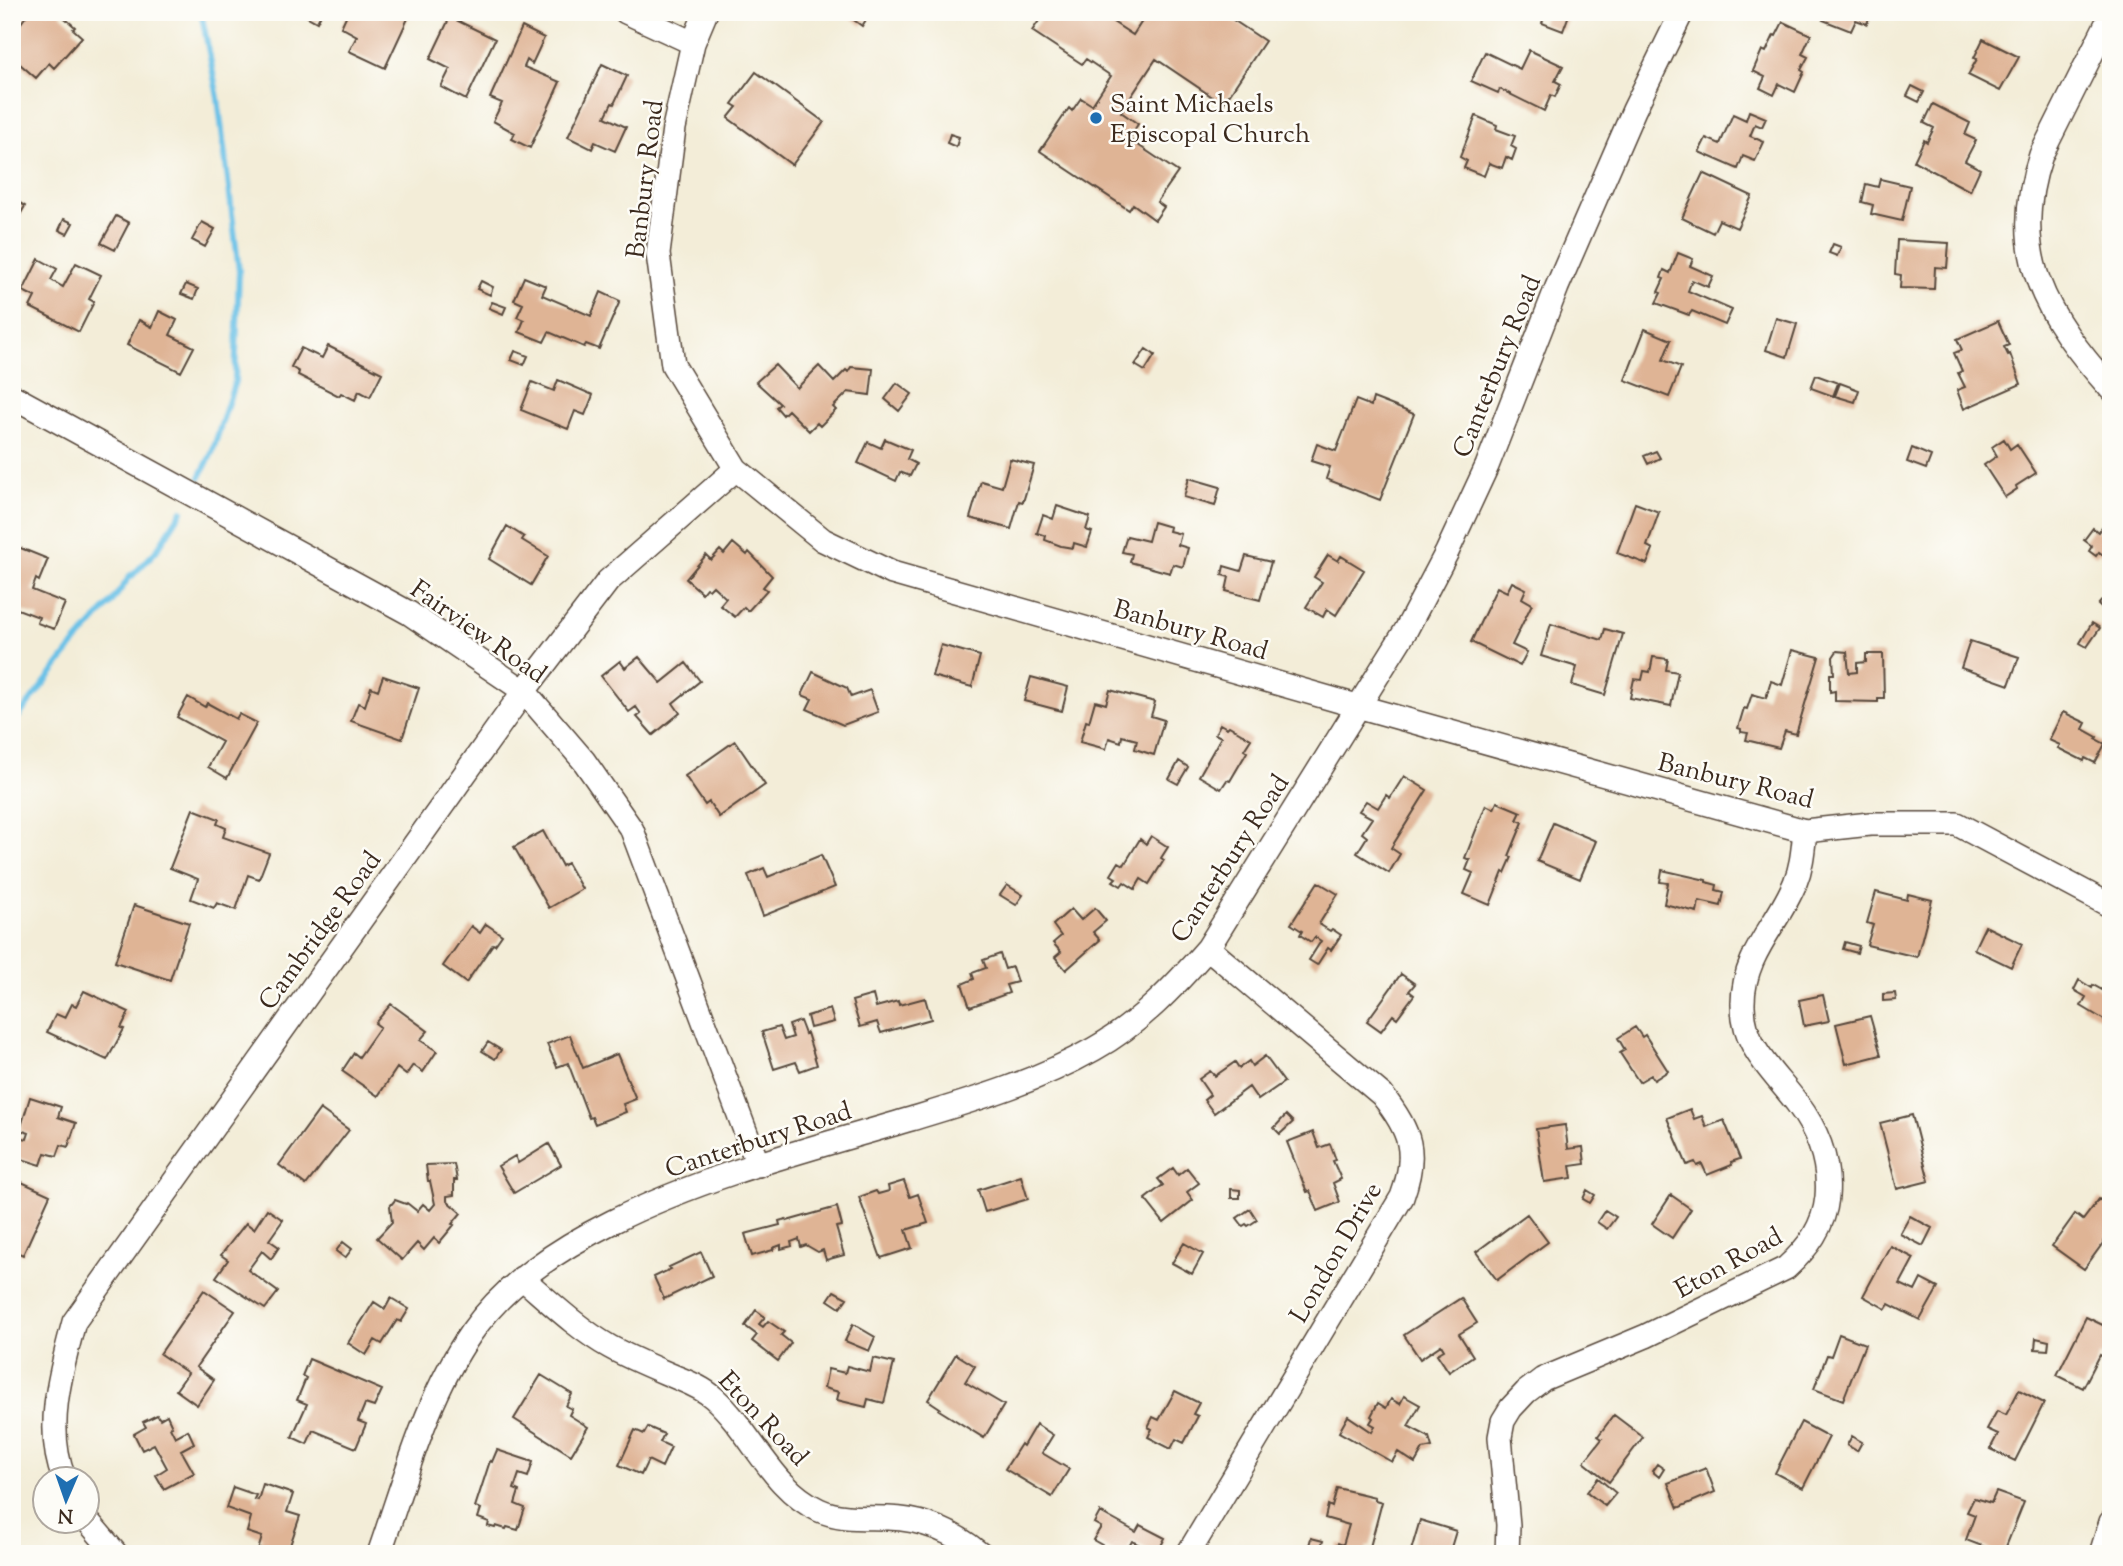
<svg xmlns="http://www.w3.org/2000/svg" width="2123" height="1566" font-family="'Sorts Mill Goudy',serif">
<style>
.lines{fill:none;stroke-linecap:round;stroke-linejoin:round}
.stream{stroke:#69c1e7;stroke-width:6}
.building{fill:#dfb495}
.minor-casing{stroke:#57473a;stroke-width:26}
.minor{stroke:#fff;stroke-width:23}
.poi-dot{fill:#1f6fb2;stroke:#fdfcf7;stroke-width:2.5}
.labels{text-anchor:middle;stroke-width:5;stroke-linejoin:round;paint-order:stroke}
.poi-label{font-size:26px;fill:#3b2a1e;stroke:#fdfcf7;text-anchor:start}
.street-label{font-size:26px;fill:#3b2a1e;stroke:#fdfcf7}
</style>
<rect width="100%" height="100%" fill="#fdfcf7"/>
<filter id="ink" filterUnits="userSpaceOnUse"><feTurbulence type="fractalNoise" baseFrequency=".0143" numOctaves="2"/><feDisplacementMap in="SourceGraphic" scale="14" xChannelSelector="R" yChannelSelector="G"/><feConvolveMatrix kernelMatrix="1 2 1 2 8 2 1 2 1" color-interpolation-filters="sRGB"/></filter>
<filter id="wash" filterUnits="userSpaceOnUse"><feTurbulence type="fractalNoise" baseFrequency=".00686" numOctaves="4" result="noise"/><feDisplacementMap in="SourceGraphic" scale="28" xChannelSelector="R" yChannelSelector="G"/><feGaussianBlur stdDeviation="1.57" result="paint"/><feColorMatrix in="noise" values="0 0 0 0 0 0 0 0 0 0 0 0 0 0 0 0 0 1.4 0 .05"/><feComposite in="paint" operator="in"/></filter>
<g filter="url(#wash)">
<rect width="100%" height="100%" fill="#f3edd8"/>
<g class="lines">
<path class="stream" d="M200,477L212,453L235,381L239,271L218,98L201,12
M12,725L73,646L111,603L131,575V577L156,551L182,511"/>
</g>
<g id="blocks">
<path class="building" d="M29,12H58L75,27L73,29L82,37L54,68L49,63L36,78L12,57L13,34Z
M299,12H322L317,22Z
M348,12H411L385,68L349,51L357,36L341,27Z
M843,12H871L862,26Z
M1045,12H1109L1113,15L1110,20L1133,35L1148,12H1221L1265,41L1223,104L1156,59L1121,112L1138,124L1129,139L1178,172L1157,202L1164,207L1155,220L1133,204L1129,210L1040,151L1069,108L1072,111L1081,98L1092,105L1111,76L1086,59L1082,64L1032,31Z
M1546,12H1570L1563,31L1542,23Z
M1812,12H1871L1867,24L1856,20L1851,31L1823,20L1825,17Z
M450,17L495,39L466,100L441,87L450,69L430,59Z
M1783,22L1811,35L1802,54L1808,57L1801,70L1804,72L1795,92L1779,84L1774,95L1760,88L1765,77L1753,71L1762,50L1766,52L1774,35L1776,36Z
M522,27L544,38L532,64L527,60L524,67L560,82L530,148L512,139L515,133L493,121L502,103L490,98Z
M1983,39L2019,57L2000,91L1968,75L1977,59L1974,58Z
M1529,50L1563,66L1555,81L1561,84L1555,97L1551,95L1544,111L1500,89L1498,93L1471,81L1485,52L1520,69Z
M602,64L627,76L614,104L612,103L605,117L626,127L615,151L595,142L592,149L568,137Z
M756,72L824,122L792,165L728,118L737,107L732,104Z
M1912,86L1924,92L1919,102L1907,96Z
M1933,104L1970,123L1965,135L1976,140L1965,161L1980,169L1970,191L1914,161L1924,140L1927,142L1934,128L1924,123Z
M1749,111L1766,118L1762,127L1755,124L1750,136L1764,142L1755,161L1743,156L1738,169L1699,152L1706,138L1720,144L1733,114L1746,120Z
M1476,116L1497,125L1496,129L1515,136L1511,146L1516,149L1512,160L1506,157L1502,168L1489,163L1484,176L1464,168L1467,161L1460,157Z
M950,134L959,137L956,147L947,143Z
M1703,173L1752,196L1737,228L1719,220L1713,233L1682,218Z
M1880,179L1910,186L1902,221L1871,214L1873,205L1862,202L1866,184L1878,187Z
M12,198L25,206L12,229Z
M116,216L129,223L115,250L101,243Z
M64,219L73,223L67,234L59,230Z
M202,222L215,229L205,247L192,240Z
M1897,240L1949,243L1947,268L1935,267L1934,289L1900,288L1901,275L1895,274Z
M1833,244L1841,247L1837,256L1829,253Z
M1678,253L1693,259L1690,266L1713,276L1708,287L1692,280L1688,291L1732,310L1725,325L1692,311L1689,315L1656,303L1661,293L1658,292L1664,279L1661,278L1664,270L1670,273Z
M39,259L57,269L51,280L63,287L76,263L101,275L89,299L94,302L79,332L30,307L35,297L23,291Z
M524,277L546,286L542,295L591,316L601,292L620,301L599,349L586,344L584,347L549,332L544,342L519,332L524,320L517,317L523,304L514,300Z
M481,281L493,287L490,295L477,289Z
M186,284L198,289L194,299L181,294Z
M492,302L506,307L503,314L489,308Z
M159,311L177,320L170,335L194,347L181,372L127,345L139,320L152,327Z
M1776,318L1797,324L1787,357L1766,350Z
M1998,321L2009,345L2004,347L2008,355L2010,354L2021,384L1964,409L1957,390L1965,387L1958,373L1962,371L1954,353L1962,350L1957,339Z
M1645,329L1671,340L1663,360L1681,367L1669,397L1625,380Z
M328,346L382,373L370,397L359,391L355,400L341,393L339,396L298,375L299,372L291,367L301,348L322,358Z
M1146,349L1155,355L1145,371L1135,365Z
M515,351L528,356L524,365L511,360Z
M775,365L797,388L819,366L834,382L846,370L848,372L851,367L873,369L870,395L848,392L833,407L836,410L820,426L817,423L809,431L788,410L783,415L776,407L780,404L756,382Z
M1816,375L1838,383L1833,396L1811,388Z
M558,380L593,395L585,415L575,411L568,429L521,410L532,382L554,391Z
M897,383L912,394L899,411L885,399Z
M1840,383L1859,390L1855,402L1835,396Z
M1373,398L1414,414L1380,500L1326,479L1330,467L1311,461L1317,444L1336,451L1356,400L1371,406Z
M885,439L911,450L907,459L916,464L910,476L900,472L896,481L858,463L868,442L881,448Z
M2004,439L2010,449L2017,444L2036,473L2016,486L2017,489L2005,497L1984,465L1997,456L1992,447Z
M1912,448L1931,456L1926,469L1907,462Z
M1656,451L1660,458L1648,464L1644,456Z
M1010,459L1034,465L1023,502L1019,501L1011,529L970,518L981,481L1002,487Z
M1189,478L1220,487L1215,506L1184,497Z
M1635,503L1659,512L1647,546L1653,549L1647,564L1617,553Z
M1057,506L1090,517L1086,530L1092,532L1087,547L1074,543L1073,548L1061,546L1045,540L1046,536L1037,533L1043,515L1053,519Z
M2109,518L2111,520V561L2099,552L2096,556L2089,551L2092,546L2084,540L2093,528L2098,532Z
M1153,522L1170,527L1169,531L1181,534L1178,545L1188,548L1183,567L1173,564L1170,573L1130,562L1132,554L1122,552L1127,536L1148,541Z
M507,526L524,537L522,540L548,556L531,585L489,559Z
M733,543L747,555L749,552L772,576L763,587L767,590L748,611L744,607L735,617L720,605L726,598L713,586L709,590L706,588L702,593L686,579L706,555L711,560L720,550L724,554Z
M18,547L48,559L39,581L36,579L32,590L65,603L54,629L37,623L39,617L15,608L12,614V561Z
M1328,555L1338,561L1341,556L1364,570L1336,615L1327,609L1323,617L1306,607L1322,582L1314,577Z
M1246,556L1271,562L1260,600L1226,591L1229,577L1222,575L1224,566L1241,571Z
M1512,582L1526,589L1522,598L1532,604L1512,645L1527,652L1520,666L1471,642L1497,587L1507,592Z
M2105,597L2111,602V608L2107,613L2098,605Z
M2092,623L2100,628L2087,647L2080,643Z
M1551,624L1602,640L1605,629L1623,634L1605,695L1572,685L1577,667L1541,656Z
M1970,641L2019,657L2009,685L1961,668Z
M941,645L980,656L972,687L932,676Z
M1792,650L1819,657L1796,734L1785,731L1779,748L1746,740L1748,733L1741,732V729L1738,728L1744,708L1747,709L1752,694L1766,698L1771,681L1782,685Z
M1837,651L1847,652L1849,673L1857,672V663L1866,662V654H1883L1884,698H1878V702L1835,701V691L1830,692V674H1834L1833,657Z
M639,657L661,683L686,663L700,681L673,703L680,713L653,735L637,717L641,714L636,707L629,712L601,676L620,661L625,668Z
M1653,657L1668,659L1666,670L1678,672L1671,706L1630,698L1634,679L1642,680L1644,671L1650,672Z
M813,672L847,688L851,697L870,690L878,712L843,725L807,709L812,699L802,695Z
M383,676L419,688L402,739L351,721L358,703L365,706L371,687L378,690Z
M1031,677L1068,687L1062,711L1024,701Z
M1110,690L1155,702L1151,716L1164,720L1154,755L1135,749L1137,740L1122,736L1121,742L1109,738L1106,749L1080,742L1086,721L1089,722L1095,701L1106,704Z
M188,697L205,707L207,703L236,719L239,714L257,723L227,778L208,767L222,742L177,717Z
M2063,712L2086,723L2083,729L2097,737L2096,739L2105,744L2095,763L2085,758L2084,761L2058,748L2060,745L2049,740Z
M1220,724L1227,728L1229,726L1251,739L1244,750L1247,752L1230,781L1227,780L1221,789L1199,776L1221,737L1215,734Z
M735,741L765,785L719,817L709,802L705,805L685,776Z
M1179,761L1188,767L1178,784L1169,779Z
M1404,776L1427,790L1391,848L1400,854L1389,873L1357,853L1367,837L1362,833L1372,818L1359,811L1366,801L1378,808L1386,795L1390,798Z
M1497,802L1521,812L1517,820L1523,822L1509,856L1512,857L1505,873L1503,872L1490,905L1464,894L1473,873L1466,870L1470,860L1465,858L1486,805L1494,809Z
M193,809L219,819L217,824L226,828L223,837L269,853L259,879L248,875L236,910L217,903L214,908L191,899L198,879L170,868Z
M1553,823L1596,841L1580,879L1537,861Z
M543,831L562,866L567,863L582,889L549,908L514,847Z
M1151,836L1168,847L1161,858L1164,860L1149,884L1141,879L1135,889L1124,882L1121,886L1113,881L1116,878L1111,875L1119,862L1124,865L1140,839L1146,844Z
M821,855L835,887L763,916L748,875L764,868L768,877Z
M1662,870L1706,880V882L1717,885L1716,890L1724,892L1721,906L1699,901L1697,912L1664,904L1668,883L1660,882Z
M1318,882L1338,894L1319,924L1330,931L1332,929L1341,935L1331,950L1328,948L1317,965L1309,960L1321,941L1315,937L1311,942L1300,935L1302,931L1291,924Z
M1007,885L1023,895L1016,905L1000,895Z
M1876,892L1907,900L1908,894L1932,900L1917,957L1867,945L1873,925L1867,923Z
M134,905L189,923L170,980L115,962Z
M1095,908L1106,921L1093,932L1100,940L1066,970L1055,957L1061,952L1053,943L1061,936L1053,925L1071,909L1081,920Z
M486,924L502,935L495,945L493,944L466,983L443,966L471,926L480,933Z
M1985,926L2022,944L2011,967L1974,949Z
M1845,942L1859,946L1857,953L1843,949Z
M1000,954L1005,969L1012,967L1017,982L1006,985L1009,993L970,1007L962,984L974,979L972,973L986,968L983,960Z
M1401,974L1415,984L1409,991L1414,995L1397,1018L1393,1015L1381,1031L1367,1021Z
M2079,980L2092,988L2093,985L2111,995V1024L2081,1006L2086,997L2074,990Z
M84,991L129,1012L121,1028L124,1029L107,1060L47,1032L56,1014L65,1018L72,1004L76,1006Z
M1895,993L1896,1000L1883,1001V994Z
M873,995L876,1007L898,1001L899,1005L925,998L931,1019L881,1033L877,1022L860,1027L852,1001Z
M1823,995L1829,1021L1804,1026L1799,1000Z
M391,1004L428,1031L420,1040L437,1051L423,1072L413,1065L406,1075L397,1068L378,1096L342,1071L354,1053L359,1057L380,1027L375,1023Z
M830,1009L834,1022L810,1028L807,1016Z
M1870,1016L1881,1055L1846,1064L1836,1024Z
M800,1021L805,1034L807,1033L817,1065L800,1071L796,1062L774,1069L762,1032L779,1027L784,1040L793,1037L789,1025Z
M1635,1027L1642,1037L1645,1035L1668,1071L1654,1080L1651,1075L1639,1082L1620,1053L1625,1050L1618,1038Z
M570,1035L583,1068L617,1054L636,1099L623,1104L626,1112L595,1124L592,1117L589,1118L568,1063L557,1067L547,1044Z
M488,1042L501,1050L495,1059L482,1051Z
M1265,1056L1284,1082L1258,1100L1249,1087L1214,1113L1204,1100L1210,1095L1199,1079L1210,1071L1215,1076L1235,1062L1239,1068L1249,1061L1252,1066Z
M30,1097L61,1107L58,1117L76,1123L68,1147L61,1145L57,1156L45,1153L41,1165L12,1156L16,1136L27,1139L29,1133L20,1130Z
M320,1109L349,1130L306,1185L279,1165Z
M1690,1109L1694,1119L1702,1116L1706,1127L1724,1120L1740,1159L1731,1162L1732,1165L1707,1175L1702,1164L1697,1166L1695,1162L1687,1165L1667,1118Z
M1286,1115L1293,1122L1280,1134L1274,1128Z
M1912,1115L1929,1181L1897,1189L1880,1123Z
M1565,1125L1568,1149L1583,1147L1585,1164L1570,1166L1572,1178L1544,1182L1536,1129Z
M1313,1132L1319,1148L1330,1144L1336,1160L1333,1161L1341,1179L1333,1183L1340,1202L1318,1211L1310,1191L1307,1192L1287,1142Z
M549,1144L561,1165L514,1193L498,1166L515,1156L518,1163Z
M454,1164L457,1180H454V1195L447,1196V1201L461,1213L452,1224L454,1225L439,1243L434,1238L424,1250L417,1243L402,1260L377,1238L392,1222L390,1206L395,1200L406,1204L407,1203L417,1211L423,1204L430,1210L435,1204L430,1181H428L426,1165Z
M1173,1168L1178,1175L1187,1168L1199,1183L1187,1192L1193,1200L1164,1223L1145,1199L1163,1185L1158,1179Z
M1021,1176L1028,1199L985,1212L978,1190Z
M15,1179L50,1195L23,1255L12,1250V1186Z
M904,1181L910,1197L918,1194L928,1223L906,1230L912,1248L881,1258L859,1197L876,1191L878,1194L889,1191L888,1186Z
M1231,1189L1240,1190V1198H1231Z
M1587,1190L1595,1195L1590,1203L1583,1199Z
M1671,1195L1691,1209L1672,1238L1652,1224Z
M2099,1199L2111,1207V1232L2084,1269L2052,1246L2075,1214L2083,1220Z
M837,1207L842,1226L836,1227L844,1255L826,1260L823,1250L818,1252L806,1245L801,1247L799,1239L791,1242L792,1246L781,1249V1245L773,1248V1250L752,1256L745,1234L780,1225L779,1221L786,1219L787,1221Z
M267,1209L283,1220L269,1240L279,1247L271,1259L262,1251L248,1270L278,1292L265,1309L216,1277L228,1260L221,1255L246,1223L254,1229Z
M1250,1209L1257,1220L1248,1226L1246,1224L1243,1226L1237,1218Z
M1605,1210L1616,1217L1607,1229L1597,1222Z
M1527,1214L1548,1242L1497,1280L1476,1252Z
M1910,1216L1932,1228L1923,1246L1900,1234Z
M343,1242L352,1249L345,1258L336,1251Z
M1184,1243L1203,1254L1192,1274L1172,1263Z
M1890,1246L1914,1258L1900,1284L1915,1291L1921,1279L1938,1288L1920,1320L1889,1304L1886,1309L1863,1296Z
M701,1252L712,1276L664,1299L654,1277L671,1269L669,1267Z
M204,1290L235,1311L196,1367L214,1380L197,1405L176,1390L188,1373L160,1354Z
M834,1291L847,1298L840,1308L828,1300Z
M391,1298L409,1309L401,1322L397,1320L382,1344L375,1340L366,1355L348,1343L374,1302L385,1309Z
M1461,1298L1477,1323L1459,1334L1473,1356L1449,1372L1437,1354L1444,1350L1441,1345L1420,1359L1404,1335Z
M756,1310L765,1317L759,1324L763,1327L768,1321L784,1332L781,1335L791,1343L778,1361L752,1341L757,1335L745,1326Z
M2086,1317L2111,1329V1342L2103,1357L2100,1355L2083,1388L2057,1375Z
M853,1324L875,1337L869,1351L845,1341Z
M1839,1334L1865,1344L1843,1400L1814,1389L1827,1355L1831,1356Z
M2036,1338L2049,1341L2048,1350L2035,1349Z
M956,1354L975,1366L965,1382L1004,1405L984,1438L939,1410L940,1408L928,1400Z
M873,1358L894,1363L884,1403L868,1399L866,1407L837,1400L839,1392L824,1388L828,1369L845,1373L847,1366L870,1372Z
M309,1359L382,1390L374,1407L365,1404L358,1421L366,1424L356,1448L313,1430L307,1444L292,1437L307,1404L297,1400L306,1378L302,1376Z
M541,1375L572,1394L566,1406L572,1409L569,1415L588,1427L571,1455L514,1419Z
M2019,1390L2044,1403L2015,1461L1990,1449L1998,1434L1987,1429L1997,1411L2006,1415Z
M1175,1391L1199,1403L1193,1414L1198,1416L1184,1443L1176,1439L1171,1449L1148,1437L1152,1429L1148,1427L1153,1417L1159,1420Z
M1404,1396L1420,1405L1408,1426L1429,1437L1432,1447L1423,1449L1415,1463L1398,1452L1392,1462L1339,1432L1348,1416L1372,1432L1375,1426L1370,1423L1373,1418L1371,1416L1378,1403L1386,1408L1391,1399L1400,1404Z
M157,1415L160,1419L167,1415L172,1426L170,1427L175,1437L188,1430L194,1443L181,1450L194,1473L164,1489L156,1475L167,1468L154,1444L142,1450L134,1434L146,1427L143,1422Z
M1614,1415L1643,1437L1609,1482L1584,1462L1602,1439L1598,1436Z
M1801,1422L1829,1437L1803,1488L1775,1473Z
M1036,1424L1053,1435L1042,1453L1069,1469L1052,1497L1005,1469L1021,1444L1023,1446Z
M648,1427L664,1434L660,1442L671,1447L662,1467L648,1460L641,1475L619,1465L635,1430L644,1434Z
M1852,1436L1862,1442L1857,1451L1847,1445Z
M497,1450L533,1462L528,1477L519,1474L514,1489L519,1491L515,1504L525,1508L518,1530L507,1527L506,1529L496,1526L495,1528L488,1526L489,1522L478,1518L481,1509L475,1507L490,1461L492,1462Z
M1657,1464L1664,1469L1659,1477L1652,1471Z
M1706,1468L1715,1492L1678,1508L1668,1483Z
M1598,1478L1616,1493L1605,1506L1587,1492Z
M263,1484L293,1494L287,1512L300,1516L287,1554H257L262,1537L247,1532L251,1517L226,1508L233,1487L256,1495L254,1499L258,1500Z
M1337,1488L1375,1497V1500L1382,1502L1370,1547L1367,1546L1365,1554H1335L1338,1543L1343,1545L1349,1525L1325,1518L1328,1505L1332,1507Z
M1996,1492L2024,1502L2003,1554L1966,1540L1975,1515L1967,1512L1974,1498L1991,1503Z
M1100,1512L1136,1532L1140,1525L1165,1538L1157,1554L1132,1541L1125,1554H1118L1093,1540L1101,1527L1094,1523Z
M1420,1520L1456,1531L1449,1554H1410Z
M1311,1538L1323,1541L1319,1554L1307,1553Z"/>
</g>
</g>
<g filter="url(#ink)">
<use href="#blocks" fill-opacity="0" stroke="#57473a" stroke-width="2"/>
<g class="lines">
<g class="minor-casing">
<path id="minor" d="M626,12L693,43
M706,12L693,43L674,128L658,254L673,365L736,469L823,540L892,573L1357,706L1805,831L1870,824H1957L2111,906
M2111,15L2041,155C2007,254 2046,316 2111,389
M12,396L409,613L524,691L584,761L632,830L758,1165
M522,1278C550,1302 578,1329 610,1347C630,1358 652,1367 673,1376C687,1382 702,1387 714,1398C752,1432 772,1489 819,1510C841,1520 865,1517 888,1518C922,1519 954,1532 980,1554
M64,1478C44,1429 61,1371 74,1322L524,691L608,581L736,469
M87,1520L116,1554
M379,1554C405,1480 426,1398 471,1333C506,1283 558,1249 612,1222C706,1175 810,1149 911,1119C974,1100 1036,1082 1094,1049C1139,1024 1174,987 1208,948L1406,630L1447,552L1487,466L1557,287L1634,110L1682,12
M1188,1554L1402,1197C1418,1153 1411,1131 1382,1095L1208,948
M1507,1554L1508,1525L1500,1437L1503,1421L1511,1408L1526,1392L1543,1379L1646,1336L1786,1268C1808,1248 1824,1227 1827,1197C1830,1162 1818,1131 1797,1103C1773,1071 1742,1047 1743,1003C1743,954 1778,925 1795,883C1802,866 1803,849 1805,831
M2101,1554L2111,1522"/>
</g>
<use href="#minor" class="minor"/>
</g>
</g>
<circle class="poi-dot" cx="1096" cy="118" r="7"/>
<g class="labels">
<g class="poi-label">
<text x="1110" y="112">Saint Michaels<tspan x="1110" dy="30">Episcopal Church</tspan></text>
</g>
<g class="street-label">
<text transform="translate(644 179) rotate(-83)" y="9">Banbury Road</text>
<text transform="translate(1496 366) rotate(-68)" y="9">Canterbury Road</text>
<text transform="translate(1191 629) rotate(16)" y="9">Banbury Road</text>
<text transform="translate(479 631) rotate(35)" y="9">Fairview Road</text>
<text transform="translate(1736 780) rotate(14)" y="9">Banbury Road</text>
<text transform="translate(1229 858) rotate(-57)" y="9">Canterbury Road</text>
<text transform="translate(319 930) rotate(-54)" y="9">Cambridge Road</text>
<text transform="translate(758 1139) rotate(-18)" y="9">Canterbury Road</text>
<text transform="translate(1335 1252) rotate(-60)" y="9">London Drive</text>
<text transform="translate(1728 1262) rotate(-29)" y="9">Eton Road</text>
<text transform="translate(764 1418) rotate(47)" y="9">Eton Road</text>
</g>
</g>
<rect width="2123" height="1566" fill="none" stroke="#fdfcf7" stroke-width="42"/>
<g transform="translate(66 1500) rotate(182)"><circle r="33" fill="#fdfcf7" stroke="#afa8a0" stroke-width="2"/>
<path d="M0-5L12 26L0 18L-12 26Z" fill="#1f6fb2"/>
<text y="-10" font-size="19" font-weight="bold" text-anchor="middle" fill="#3b2a1e">N</text>
</g>
</svg>
